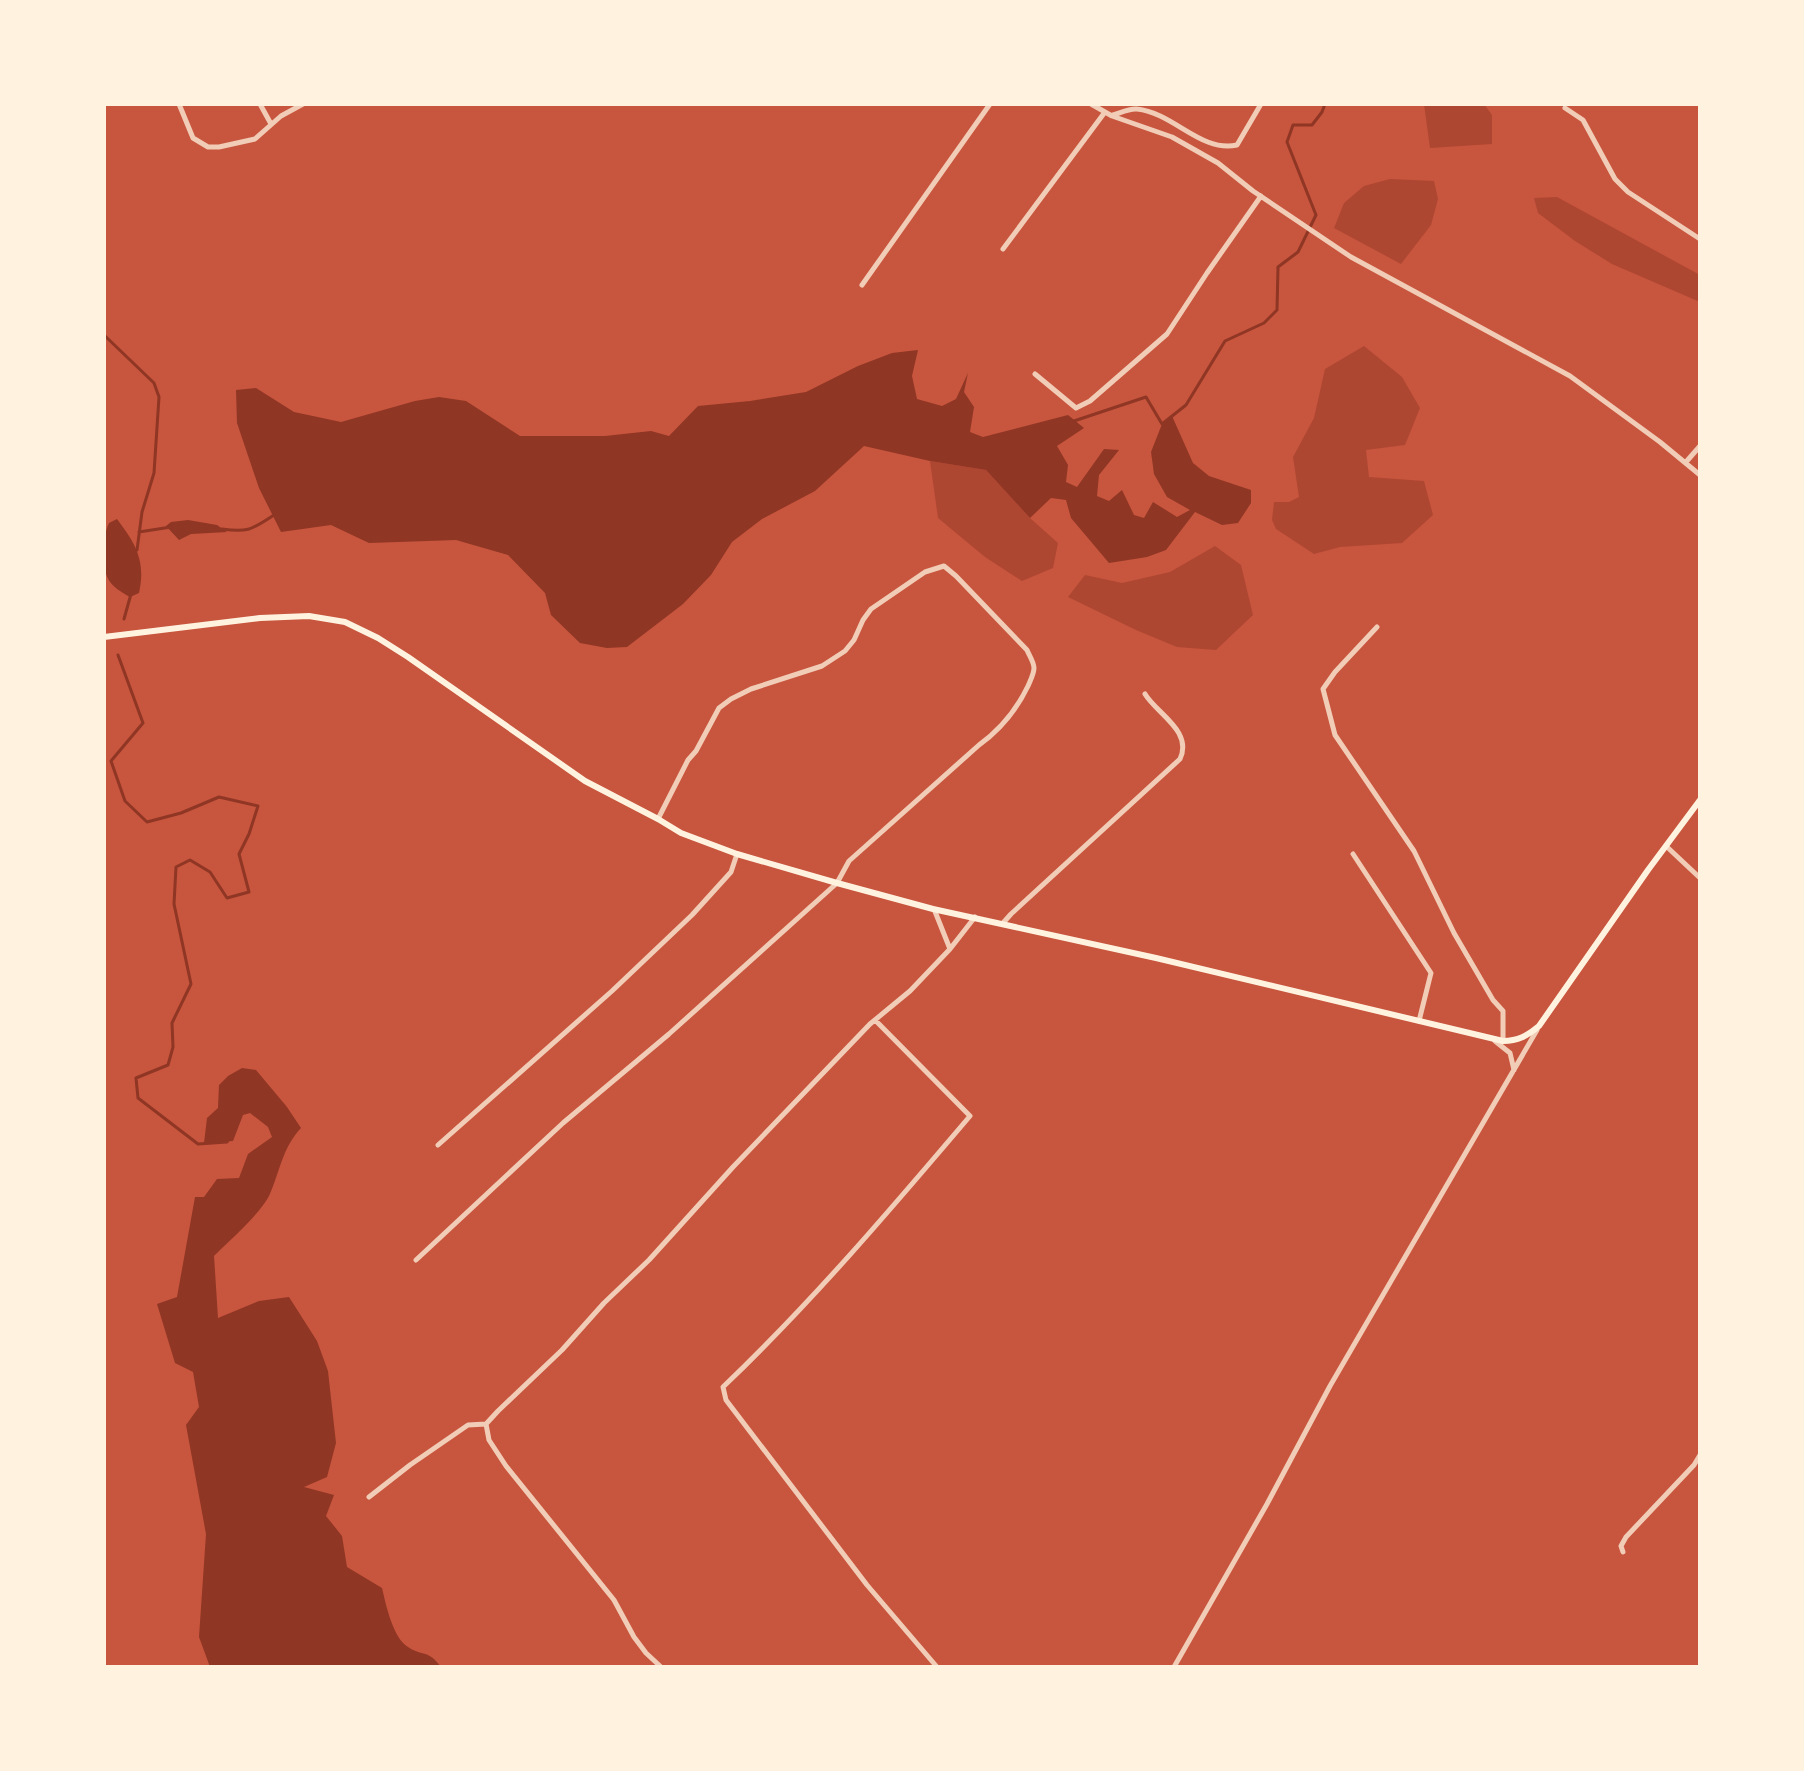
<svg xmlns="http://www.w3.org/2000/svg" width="1804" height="1771" font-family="Overpass,sans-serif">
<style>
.green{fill:#ae4732}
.water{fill:#8f3625}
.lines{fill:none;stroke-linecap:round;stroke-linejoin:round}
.stream{stroke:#8f3625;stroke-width:3}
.minor{stroke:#f1ccb7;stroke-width:5}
.secondary{stroke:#fff3e0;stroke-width:6}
</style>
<rect width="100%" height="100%" fill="#c8553d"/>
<path class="green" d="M1424,104H1484L1492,115V144L1430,148Z
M1390,179L1434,181L1438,199L1431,225L1401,264L1334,228L1344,203L1364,186Z
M1557,197L1700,275V302L1612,264L1575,241L1538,213L1534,198Z
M1364,346L1402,377L1420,408L1405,445L1366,450L1369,477L1424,481L1433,515L1402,543L1340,547L1314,554L1276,529L1272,520L1274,502H1289L1299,497L1293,457L1314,418L1325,369Z
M930,461L986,470L1030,518L1058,543L1053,568L1022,581L985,557L938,518Z
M1215,546L1241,565L1253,615L1216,650L1177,647L1136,630L1068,597L1085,575L1122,583L1170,572Z"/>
<path class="water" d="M918,350L912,376L917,399L942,406L956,399L968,373L964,392L974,407L970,432L983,437L1068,415L1084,428L1057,446L1068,465L1066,482L1077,487L1104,449L1119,450L1099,475L1097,496L1109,501L1122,490L1134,515L1144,518L1153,502L1177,517L1190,510L1167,497L1154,474L1151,452L1162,424L1172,416L1193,463L1209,476L1251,490V503L1238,523L1222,525L1195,512L1166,550L1147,557L1109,563L1071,518L1066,500L1051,498L1030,518L986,470L930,461L864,446L815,491L762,519L732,542L711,575L683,604L627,647L607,648L580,643L551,615L545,593L508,555L456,540L369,543L331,525L281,532L259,488L237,423L236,390L256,388L294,412L341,422L415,401L439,397L466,401L520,436H605L651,431L669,436L698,406L750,401L806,392L858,366L892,353Z
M117,519C136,544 146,561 139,593L130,597C110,586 104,579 104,556C104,543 104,534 109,523Z
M188,520L217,525L227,532L191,534L179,540L166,526L171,522Z
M242,1068L256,1070L287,1107L301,1128C282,1148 280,1172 269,1196C259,1215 229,1241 214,1256L218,1318L259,1301L289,1297L317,1341L328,1371L336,1443L327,1477L304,1487L334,1495L326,1516L342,1536L347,1567L382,1588C386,1605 393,1638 408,1647C423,1657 428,1649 441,1667H210L199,1637L206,1534L186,1425L199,1407L193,1372L175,1363L157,1304L177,1297L195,1197H204L217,1179L239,1178L248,1154L272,1137L268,1127L250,1113L243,1115L233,1141L204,1143L207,1118L218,1108L219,1085L228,1076Z"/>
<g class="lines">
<path class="stream" d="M104,335L154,383L159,397L154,473L142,512L137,550
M1074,421L1146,397L1162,424L1186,405L1225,341L1264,323L1277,310L1278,267L1298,252L1316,215L1287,142L1293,125H1312L1322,112L1325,104
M222,529C249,533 252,529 274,515
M139,532L171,527
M124,619L131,594
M118,655L143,723L111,761L125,801L147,822L181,813L219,797L258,806L249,834L239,854L249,892L227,898L210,872L190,860L176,867L174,904L191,984L172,1023L173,1047L168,1065L136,1078L138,1098L198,1144L227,1142L228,1140"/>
<path class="minor" d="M179,104L193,138L208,147H219L255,139L281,116L303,104
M260,104L271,124
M1091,104L1112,116L1172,137L1218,163L1253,191L1351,257L1570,376L1660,442L1700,475
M1565,108L1583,120L1615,179L1628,192L1700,239
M1113,115C1120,113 1130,108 1137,109C1174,113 1201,153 1237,145L1261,104
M1003,249L1105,112
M862,285L990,104
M1035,374L1076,408L1090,401L1167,334L1207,273L1261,196
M1686,462L1700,446
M1377,627L1335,672L1323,689L1335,735L1414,851L1454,933L1493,1000L1503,1011V1041
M1666,846L1700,878
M1353,854L1431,973L1419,1021
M934,909L950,949
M1003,923L1011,914L1180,759C1193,731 1157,714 1145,694
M875,1020L970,1116C891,1209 811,1303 723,1387L726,1400L867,1585L937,1667
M1495,1041L1510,1053L1514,1070
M438,1145L612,991L692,915L731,872L737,854
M416,1260L563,1123L669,1034L837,883L849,861L979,745C1001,729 1016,711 1028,686C1030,681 1034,674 1034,668C1034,662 1029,655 1027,650L956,576L944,566L925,572L871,609L863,620L854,640L845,651L822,666L751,689L731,699L719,708L696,751L688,760L658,819
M369,1497L410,1465L468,1425L486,1424
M1623,1552L1621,1546L1626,1537L1694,1465L1700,1455
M661,1667L646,1653L634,1637L614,1600L506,1466L489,1440L486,1424L498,1411L562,1350L604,1303L649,1260L733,1167L870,1024L910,991L950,949L975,917
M1174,1667L1267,1504L1330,1386L1537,1030"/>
<path class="secondary" d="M104,637L260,618L309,616L345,622L378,638L408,657L585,781L658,819L681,833L737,854L837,883L933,909L1156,958L1503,1041C1518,1041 1527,1036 1539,1026L1648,870L1700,800"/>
</g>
<rect width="1804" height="1771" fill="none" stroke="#fff3e0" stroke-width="212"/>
</svg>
